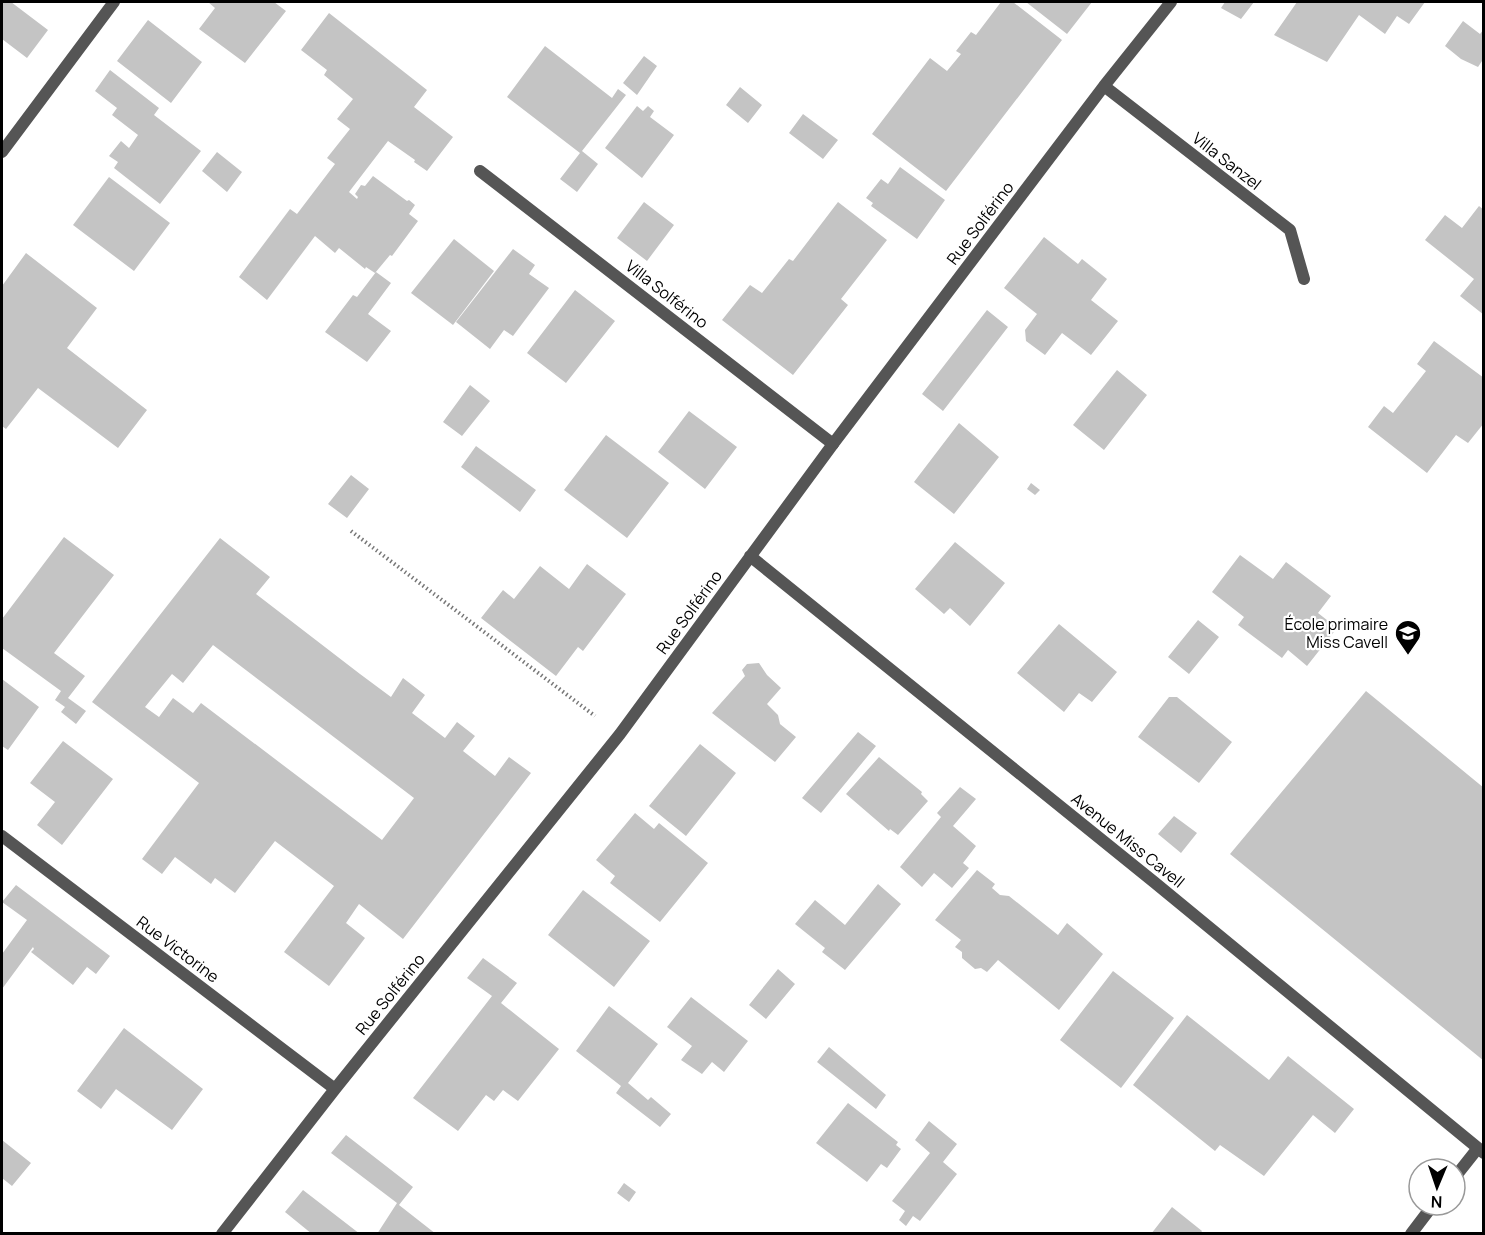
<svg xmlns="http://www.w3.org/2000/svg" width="1485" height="1235" font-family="Manrope,sans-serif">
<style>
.building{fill:#c4c4c4;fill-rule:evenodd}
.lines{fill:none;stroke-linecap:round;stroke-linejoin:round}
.path{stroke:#777;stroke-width:4;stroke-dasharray:1.5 3;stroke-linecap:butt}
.service{stroke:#555;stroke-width:12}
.minor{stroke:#555;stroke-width:12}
.labels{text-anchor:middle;stroke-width:4.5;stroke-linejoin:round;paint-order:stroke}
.street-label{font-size:16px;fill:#000;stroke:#fff}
.poi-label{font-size:16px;fill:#000;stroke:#fff;text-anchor:end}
</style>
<rect width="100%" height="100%" fill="#fff"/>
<path class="building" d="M2,2H11L48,30L27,58L2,39Z
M208,2H274L286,11L245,63L199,29L215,8Z
M1001,2H1013L1062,40L946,191L872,134L930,58L947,71L961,54L956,51L971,32L976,35Z
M1026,2H1092L1067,34Z
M1225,2H1254L1241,19L1221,8Z
M1297,2H1425L1409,24L1397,16L1385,34L1359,15L1327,62L1274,35Z
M329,13L427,90L414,107L453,137L427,171L414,162L415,160L388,141L349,192L357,199L358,197L355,194L361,185L365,186L373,176L407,201L409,200L415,205L409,214L418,221L392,256L390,255L375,273L366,267L365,269L339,248L335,253L315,236L267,300L239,277L290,209L297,214L335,164L327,158L350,129L337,119L353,99L324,75L327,70L301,50Z
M148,20L202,62L171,103L117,61Z
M1463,21L1480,34L1484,29V58L1478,67L1461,59L1445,46Z
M545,46L612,98L618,89L626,95L582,151L598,164L577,192L560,179L580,153L507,97Z
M644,56L657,66L637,95L623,83Z
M110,70L159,108L154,115L201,151L160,204L114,168L118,162L109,156L121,141L129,148L138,135L112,115L117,108L95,91Z
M740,87L762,105L748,123L726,105Z
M637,106L643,111L648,106L654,111L650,117L674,135L642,178L605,148Z
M803,114L838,140L823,159L789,133Z
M217,152L242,172L227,192L202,171Z
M900,167L945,200L917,239L871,206L873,203L866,198L881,179L888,184Z
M109,177L170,223L134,271L73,225Z
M644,202L674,225L647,261L617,238Z
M838,202L887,240L841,299L848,305L793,375L722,320L750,285L762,293L789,259L793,261Z
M1479,206L1484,210V315L1460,296L1474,279L1425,240L1445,215L1462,228Z
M1044,237L1078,264L1082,259L1107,279L1091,300L1118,321L1091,355L1062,333L1045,355L1026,341L1025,330L1037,314L1004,288Z
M454,239L494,271L453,325L411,293Z
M513,249L535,265L529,274L549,288L513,336L504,330L490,349L456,322Z
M26,253L97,308L67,348L147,410L118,448L38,388L6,429L2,426V286Z
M376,272L391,283L368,314L391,331L367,362L325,332L353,295L357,297Z
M575,290L615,321L566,383L527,353Z
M987,310L1008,327L943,411L922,394Z
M1434,341L1484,378V423L1468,443L1456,435L1427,473L1368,427L1384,406L1393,413L1426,371L1417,364Z
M1117,370L1147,395L1104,450L1073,425Z
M470,385L490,401L462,436L443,422Z
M689,411L737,447L705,489L658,452Z
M959,423L999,457L954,514L914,482Z
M606,435L669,483L627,538L564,490Z
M476,446L536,490L520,512L461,467Z
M351,475L369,489L347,518L328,504Z
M1031,483L1040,490L1035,495L1027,489Z
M64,537L114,575L54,653L85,676L68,698L86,711L76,724L61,712L65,707L55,700L61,691L2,648V619Z
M220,538L270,577L256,594L360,674L391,697L403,678L425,695L412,713L445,738L457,722L475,736L463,751L495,776L509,757L531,773L403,939L359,904L346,923L365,938L329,986L284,952L334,886L275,841L235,893L215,878L211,884L175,857L162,874L142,859L199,783L92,702ZM213,645L414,798L382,840L201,703L193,713L173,698L159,717L145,707L172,674L183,683Z
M955,542L1005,583L970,626L950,608L944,614L915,589Z
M1240,555L1273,579L1286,562L1331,596L1318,613L1337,628L1307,666L1288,650L1282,658L1238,625L1244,617L1212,592Z
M587,564L626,594L583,651L578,647L556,676L481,618L503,590L514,599L540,566L569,589Z
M1198,620L1219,637L1189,674L1168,657Z
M1059,624L1117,672L1092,702L1079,693L1064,712L1017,673Z
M759,663L767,675L781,688L767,704L778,715L780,724L796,737L775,762L712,713L745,676L742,670L747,664Z
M2,679L39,707L8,750L2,746Z
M1366,691L1484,788V1061L1230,854Z
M1169,697H1177L1232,742L1199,783L1138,737Z
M858,732L876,746L821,813L802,798Z
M63,741L113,779L62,845L37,825L55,802L30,783Z
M700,744L736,773L686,836L649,806Z
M879,757L922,792L921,794L928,801L898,835L890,829L889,831L846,794Z
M960,787L976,799L953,826L976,846L963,863L969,868L952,888L934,873L922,887L900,867L941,817L937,813Z
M635,813L654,829L659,823L708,863L660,922L610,883L615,876L596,860Z
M1174,816L1197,833L1181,853L1158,834Z
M977,870L995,884L992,888L1000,895L1009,896L1058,935L1067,923L1103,954L1059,1010L998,960L987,972L981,968L975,969L962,958V952L955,947L961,940L935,920Z
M878,884L901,904L845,970L822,952L825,948L795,924L815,900L845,925Z
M16,885L110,956L96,974L87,967L73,985L31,952L34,949L33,947L2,989V954L27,920L2,902Z
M583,890L650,941L614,987L548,935Z
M483,958L517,983L501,1003L559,1049L518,1101L503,1090L494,1101L486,1095L458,1131L413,1098L492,996L467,978Z
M778,969L795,984L766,1019L749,1005Z
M1113,971L1174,1018L1121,1088L1060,1040Z
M691,997L748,1041L724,1072L712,1062L702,1074L681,1060L692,1046L667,1027Z
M609,1006L658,1044L628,1083L648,1100L651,1097L671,1114L660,1127L616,1093L621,1086L576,1051Z
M1187,1015L1269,1080L1288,1056L1354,1109L1335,1133L1313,1115L1264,1176L1220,1145L1215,1151L1133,1085Z
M124,1028L203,1089L172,1130L116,1089L101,1109L77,1091Z
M829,1047L886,1095L876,1109L817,1062Z
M848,1103L898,1142L896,1145L901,1149L887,1168L881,1164L867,1182L816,1143Z
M929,1121L957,1144L943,1162L957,1174L920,1221L913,1216L906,1226L899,1220L905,1211L892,1201L930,1153L915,1140Z
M346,1135L413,1187L399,1205L436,1234H377L397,1203L331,1153Z
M2,1140L31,1163L12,1186L2,1178Z
M624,1183L636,1192L629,1202L617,1193Z
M303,1190L360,1234H312L285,1212Z
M1172,1207L1202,1231L1200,1234H1151Z"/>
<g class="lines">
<path class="path" d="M351,531L595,716"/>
<path class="service" d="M480,171L833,444"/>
<path class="minor" d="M1104,86L1290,230L1304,279
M2,152L114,2
M750,556L1154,882L1484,1153
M2,836L335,1089
M1455,1177L1478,1148
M222,1234L335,1089L620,734L833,444L1104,86L1171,2
M1411,1234L1433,1205"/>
</g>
<defs>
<g id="school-pin" transform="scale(1.35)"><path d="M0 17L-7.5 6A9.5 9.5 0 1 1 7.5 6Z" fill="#000" stroke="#fff"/><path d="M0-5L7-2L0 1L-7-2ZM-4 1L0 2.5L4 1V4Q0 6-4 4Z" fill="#fff"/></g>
</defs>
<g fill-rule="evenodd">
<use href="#school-pin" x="1408" y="633"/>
</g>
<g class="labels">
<g class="street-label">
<text transform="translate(1227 161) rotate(38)" y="6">Villa Sanzel</text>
<text transform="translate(980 223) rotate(-53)" y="6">Rue Solférino</text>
<text transform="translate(667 294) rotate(38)" y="6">Villa Solférino</text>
<text transform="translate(689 612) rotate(-54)" y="6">Rue Solférino</text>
<text transform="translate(1128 840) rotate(39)" y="6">Avenue Miss Cavell</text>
<text transform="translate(178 949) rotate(37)" y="6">Rue Victorine</text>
<text transform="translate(390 994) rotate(-51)" y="6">Rue Solférino</text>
</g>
<g class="poi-label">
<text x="1388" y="630">École primaire<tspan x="1388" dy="18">Miss Cavell</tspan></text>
</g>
</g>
<rect width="1485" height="1235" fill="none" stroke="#000000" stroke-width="6"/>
<g transform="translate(1437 1187) rotate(182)"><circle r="28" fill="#ffffff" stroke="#999999" stroke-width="1.5"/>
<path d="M0-4.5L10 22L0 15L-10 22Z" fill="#000000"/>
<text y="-9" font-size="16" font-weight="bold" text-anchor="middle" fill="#000000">N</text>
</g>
</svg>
